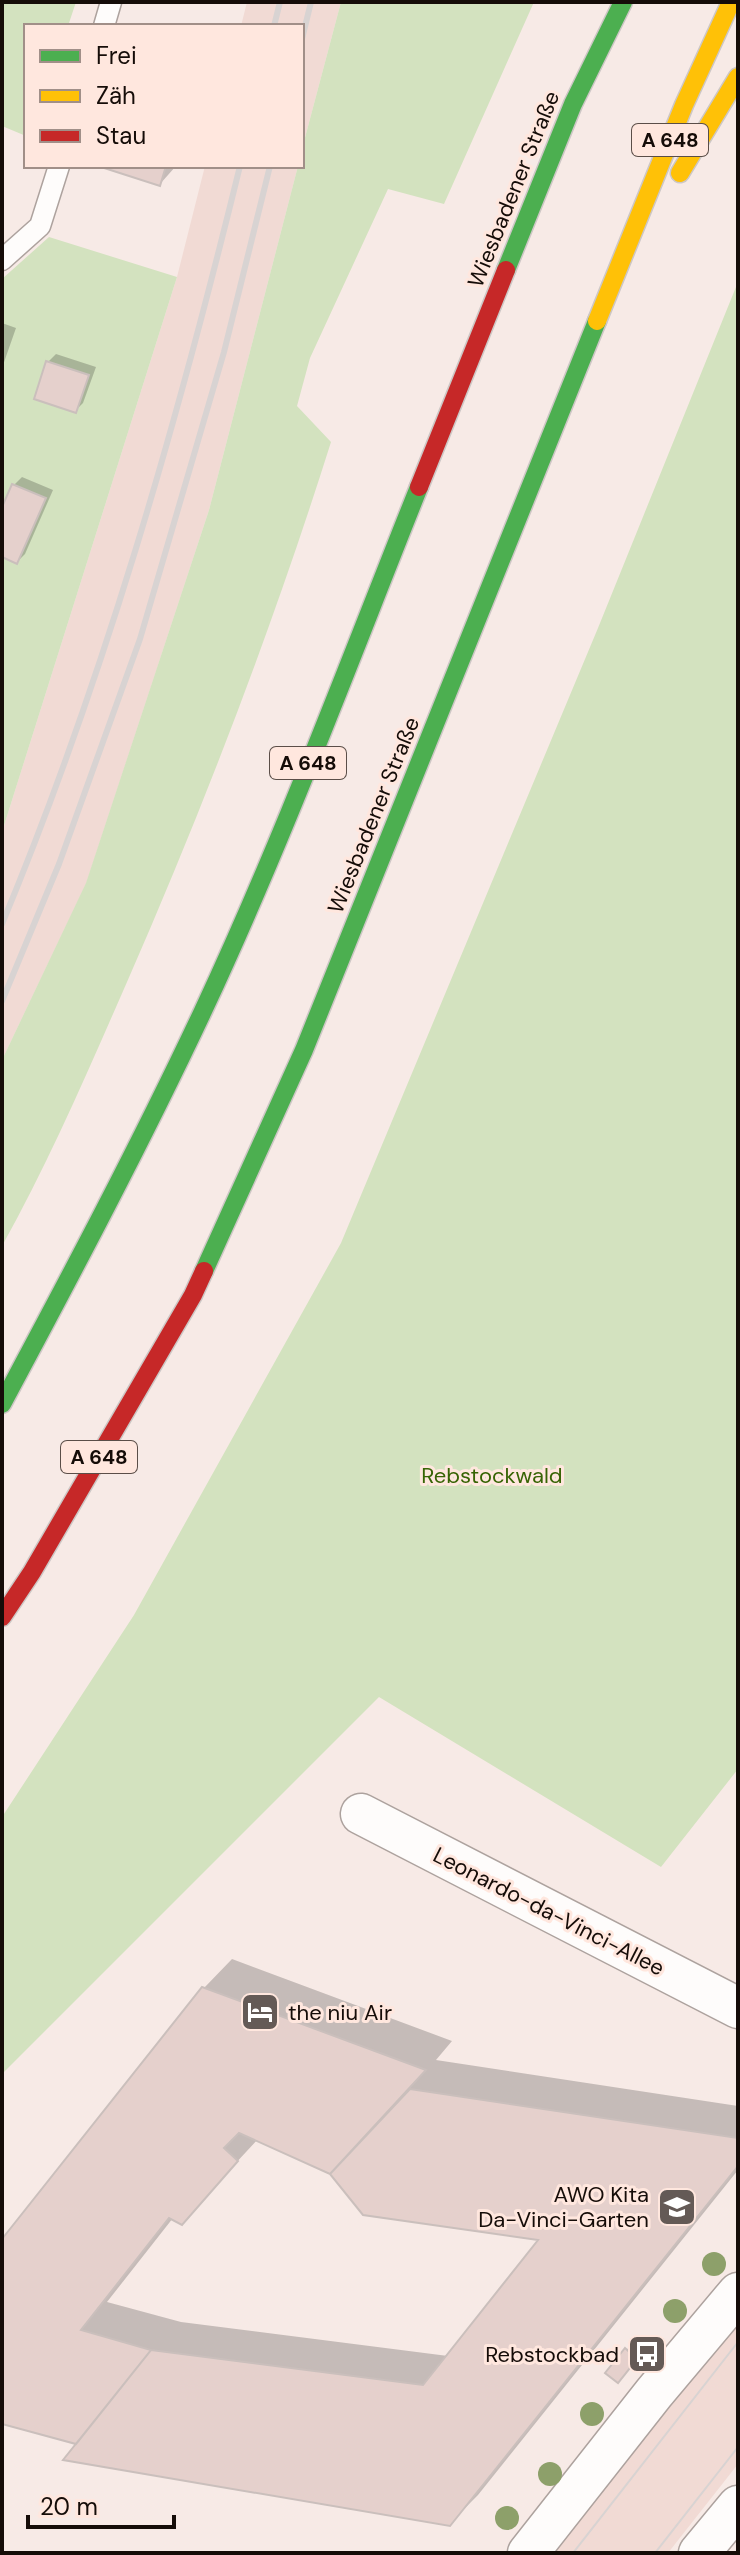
<svg xmlns="http://www.w3.org/2000/svg" width="740" height="2555" font-family="'DM Sans',sans-serif">
<style>
.built{fill:#f1dad4}
.green{fill:#d3e2bf}
.shadow{fill:#0003;fill-rule:evenodd}
.building{fill:#e5d0cc;stroke:#cabfbc;stroke-width:2}
.lines{fill:none;stroke-linecap:round;stroke-linejoin:round}
.lane-casing{stroke:#ada29e;stroke-width:23}
.street-casing{stroke:#ada29e;stroke-width:43}
.fast-casing{stroke:#cdc7c5;stroke-width:21}
.slow-casing{stroke:#cdc7c5;stroke-width:21}
.jam-casing{stroke:#cdc7c5;stroke-width:21}
.lane{stroke:#fefcfb;stroke-width:20}
.street{stroke:#fefcfb;stroke-width:40}
.fast{stroke:#4caf50;stroke-width:18}
.slow{stroke:#ffc107;stroke-width:18}
.jam{stroke:#c62828;stroke-width:18}
.tram{stroke:#d8d3d2;stroke-width:2}
.rail{stroke:#d8d3d2;stroke-width:6}
.tree{fill:#8da06a}
.labels{text-anchor:middle;stroke-width:6;stroke-linejoin:round;paint-order:stroke}
.shield{fill:#ffe7de;stroke:#5b4e48;stroke-width:2}
.shield-label{font-size:20px;font-weight:bold;fill:#150c08}
.street-label{font-size:22px;fill:#150c08;stroke:#ffe7de}
.park-label{font-size:22px;fill:#376404;stroke:#ffe7de}
.poi-label{font-size:22px;fill:#150c08;stroke:#ffe7de;text-anchor:end}
</style>
<rect width="100%" height="100%" fill="#f7eae6"/>
<path class="built" d="M247,2H341L302,149V26H241Z
M205,166H298L209,510L86,884L2,1060V832L177,277Z
M738,2316V2464L668,2553H547Z"/>
<path class="green" d="M2,2H76L68,26H26V136L2,126Z
M341,2H534L444,204L388,189L310,358L297,406L331,442C273,626 204,806 127,982C88,1071 49,1162 2,1246V1060L86,883L209,510L298,166H302V149Z
M49,237L177,277L2,832V279Z
M738,282V1769L661,1867L379,1697L2,2074V1817L134,1615L341,1243L598,628Z"/>
<path class="shadow" d="M100,166H176L160,184Z
M2,323L16,328L2,368Z
M56,354L96,367L83,403L75,411L48,362Z
M22,477L53,490L25,554L17,562L2,555V512L14,485Z
M232,1959L452,2041L436,2060L738,2106V2170L478,2495L449,2524L2,2422V2243L204,1988ZM258,2139L331,2172L364,2213L542,2238L448,2356L181,2322L107,2302L173,2218L181,2222Z
M634,2341L643,2350L626,2373H608Z"/>
<path class="building" d="M98,166H166L160,186Z
M46,361L89,375L76,413L34,399Z
M12,484L46,498L17,564L2,557V507Z
M202,1987L426,2070L330,2174L239,2133L224,2148L238,2161L182,2225L169,2218L81,2330L151,2350L76,2444L2,2424V2239Z
M410,2089L738,2138V2166L450,2526L63,2460L151,2350L423,2385L538,2240L363,2215L330,2174Z
M625,2348L637,2359L618,2383L605,2373Z"/>
<g class="lines">
<g class="lane-casing">
<path id="lane" d="M104,26L111,2
M2,260L40,226L59,166"/>
</g>
<g class="street-casing">
<path id="street" d="M361,1814L738,2008
M528,2553L654,2393L738,2293
M699,2553L738,2506"/>
</g>
<g class="fast-casing">
<path id="fast" d="M506,270L573,104L623,2
M204,1271L304,1050L597,321
M2,1404C71,1275 140,1145 203,1011C283,840 349,662 419,487"/>
</g>
<g class="slow-casing">
<path id="slow" d="M680,173L738,77
M597,321L684,105L731,2"/>
</g>
<g class="jam-casing">
<path id="jam" d="M419,487L506,270
M2,1617L32,1572L193,1295L204,1271"/>
</g>
<use href="#lane" class="lane"/>
<use href="#street" class="street"/>
<use href="#fast" class="fast"/>
<use href="#slow" class="slow"/>
<use href="#jam" class="jam"/>
<path class="tram" d="M573,2553L738,2342
M655,2553L738,2447"/>
<path class="rail" d="M274,26L280,2
M302,39L311,2
M2,924C104,679 177,423 240,166
M2,1001L59,864L140,639L224,352L270,166"/>
</g>
<g class="tree">
<circle cx="714" cy="2264" r="12"/>
<circle cx="675" cy="2311" r="12"/>
<circle cx="592" cy="2414" r="12"/>
<circle cx="550" cy="2474" r="12"/>
<circle cx="507" cy="2518" r="12"/>
</g>
<defs>
<g id="hotel-square" transform="scale(2)"><rect x="-9" y="-9" width="18" height="18" rx="4" fill="#645a56" stroke="#ffe7de"/><path d="M-6-4.5h1.5V1H6V5H4.5V3h-9V5H-6ZM-4 0a1.8 1.8 0 1 1 3.6 0ZM.5 0V-2.5h3Q6-2.5 6 0Z" fill="#fff"/></g>
<g id="school-square" transform="scale(2)"><rect x="-9" y="-9" width="18" height="18" rx="4" fill="#645a56" stroke="#ffe7de"/><path d="M0-5L7-2L0 1L-7-2ZM-4 1L0 2.5L4 1V4Q0 6-4 4Z" fill="#fff"/></g>
<g id="bus-square" transform="scale(2)"><rect x="-9" y="-9" width="18" height="18" rx="4" fill="#645a56" stroke="#ffe7de"/><path d="M-5-6H5V4H4V6H2V4H-2V6H-4V4H-5ZM-3.5-4V0h7V-4ZM-3.5 1.2v1.5H-2V1.2ZM2 1.2v1.5H3.5V1.2Z" fill="#fff"/></g>
</defs>
<g fill-rule="evenodd">
<use href="#hotel-square" x="260" y="2012"/>
<use href="#school-square" x="677" y="2207"/>
<use href="#bus-square" x="647" y="2354"/>
</g>
<g class="labels">
<g class="shield">
<rect x="632" y="124" width="76" height="32" rx="6"/>
<rect x="270" y="747" width="76" height="32" rx="6"/>
<rect x="61" y="1441" width="76" height="32" rx="6"/>
</g>
<g class="shield-label">
<text x="670" y="147">A 648</text>
<text x="308" y="770">A 648</text>
<text x="99" y="1464">A 648</text>
</g>
<g class="street-label">
<text transform="translate(513 189) rotate(-68)" y="8">Wiesbadener Straße</text>
<text transform="translate(373 815) rotate(-68)" y="8">Wiesbadener Straße</text>
<text transform="translate(549 1911) rotate(27)" y="8">Leonardo-da-Vinci-Allee</text>
</g>
<g class="park-label">
<text x="492" y="1483">Rebstockwald</text>
</g>
<g class="poi-label">
<text x="288" y="2020" text-anchor="start">the niu Air</text>
<text x="649" y="2202">AWO Kita<tspan x="649" dy="25">Da-Vinci-Garten</tspan></text>
<text x="619" y="2362">Rebstockbad</text>
</g>
</g>
<rect width="740" height="2555" fill="none" stroke="#150c08" stroke-width="8"/>
<rect x="24" y="24" width="280" height="144" fill="#ffe7de" stroke="#a18f88" stroke-width="2"/>
<rect x="40" y="50" width="40" height="12" fill="#4caf50" stroke="#a18f88" stroke-width="2"/>
<text x="96" y="64" font-size="24" fill="#150c08">Frei</text>
<rect x="40" y="90" width="40" height="12" fill="#ffc107" stroke="#a18f88" stroke-width="2"/>
<text x="96" y="104" font-size="24" fill="#150c08">Zäh</text>
<rect x="40" y="130" width="40" height="12" fill="#c62828" stroke="#a18f88" stroke-width="2"/>
<text x="96" y="144" font-size="24" fill="#150c08">Stau</text>
<path d="M28 2515v12h146v-12" fill="none" stroke="#150c08" stroke-width="4"/>
<text x="40" y="2515" font-size="24" fill="#150c08" stroke="#ffe7de" stroke-width="6" paint-order="stroke">20 m</text>
</svg>
